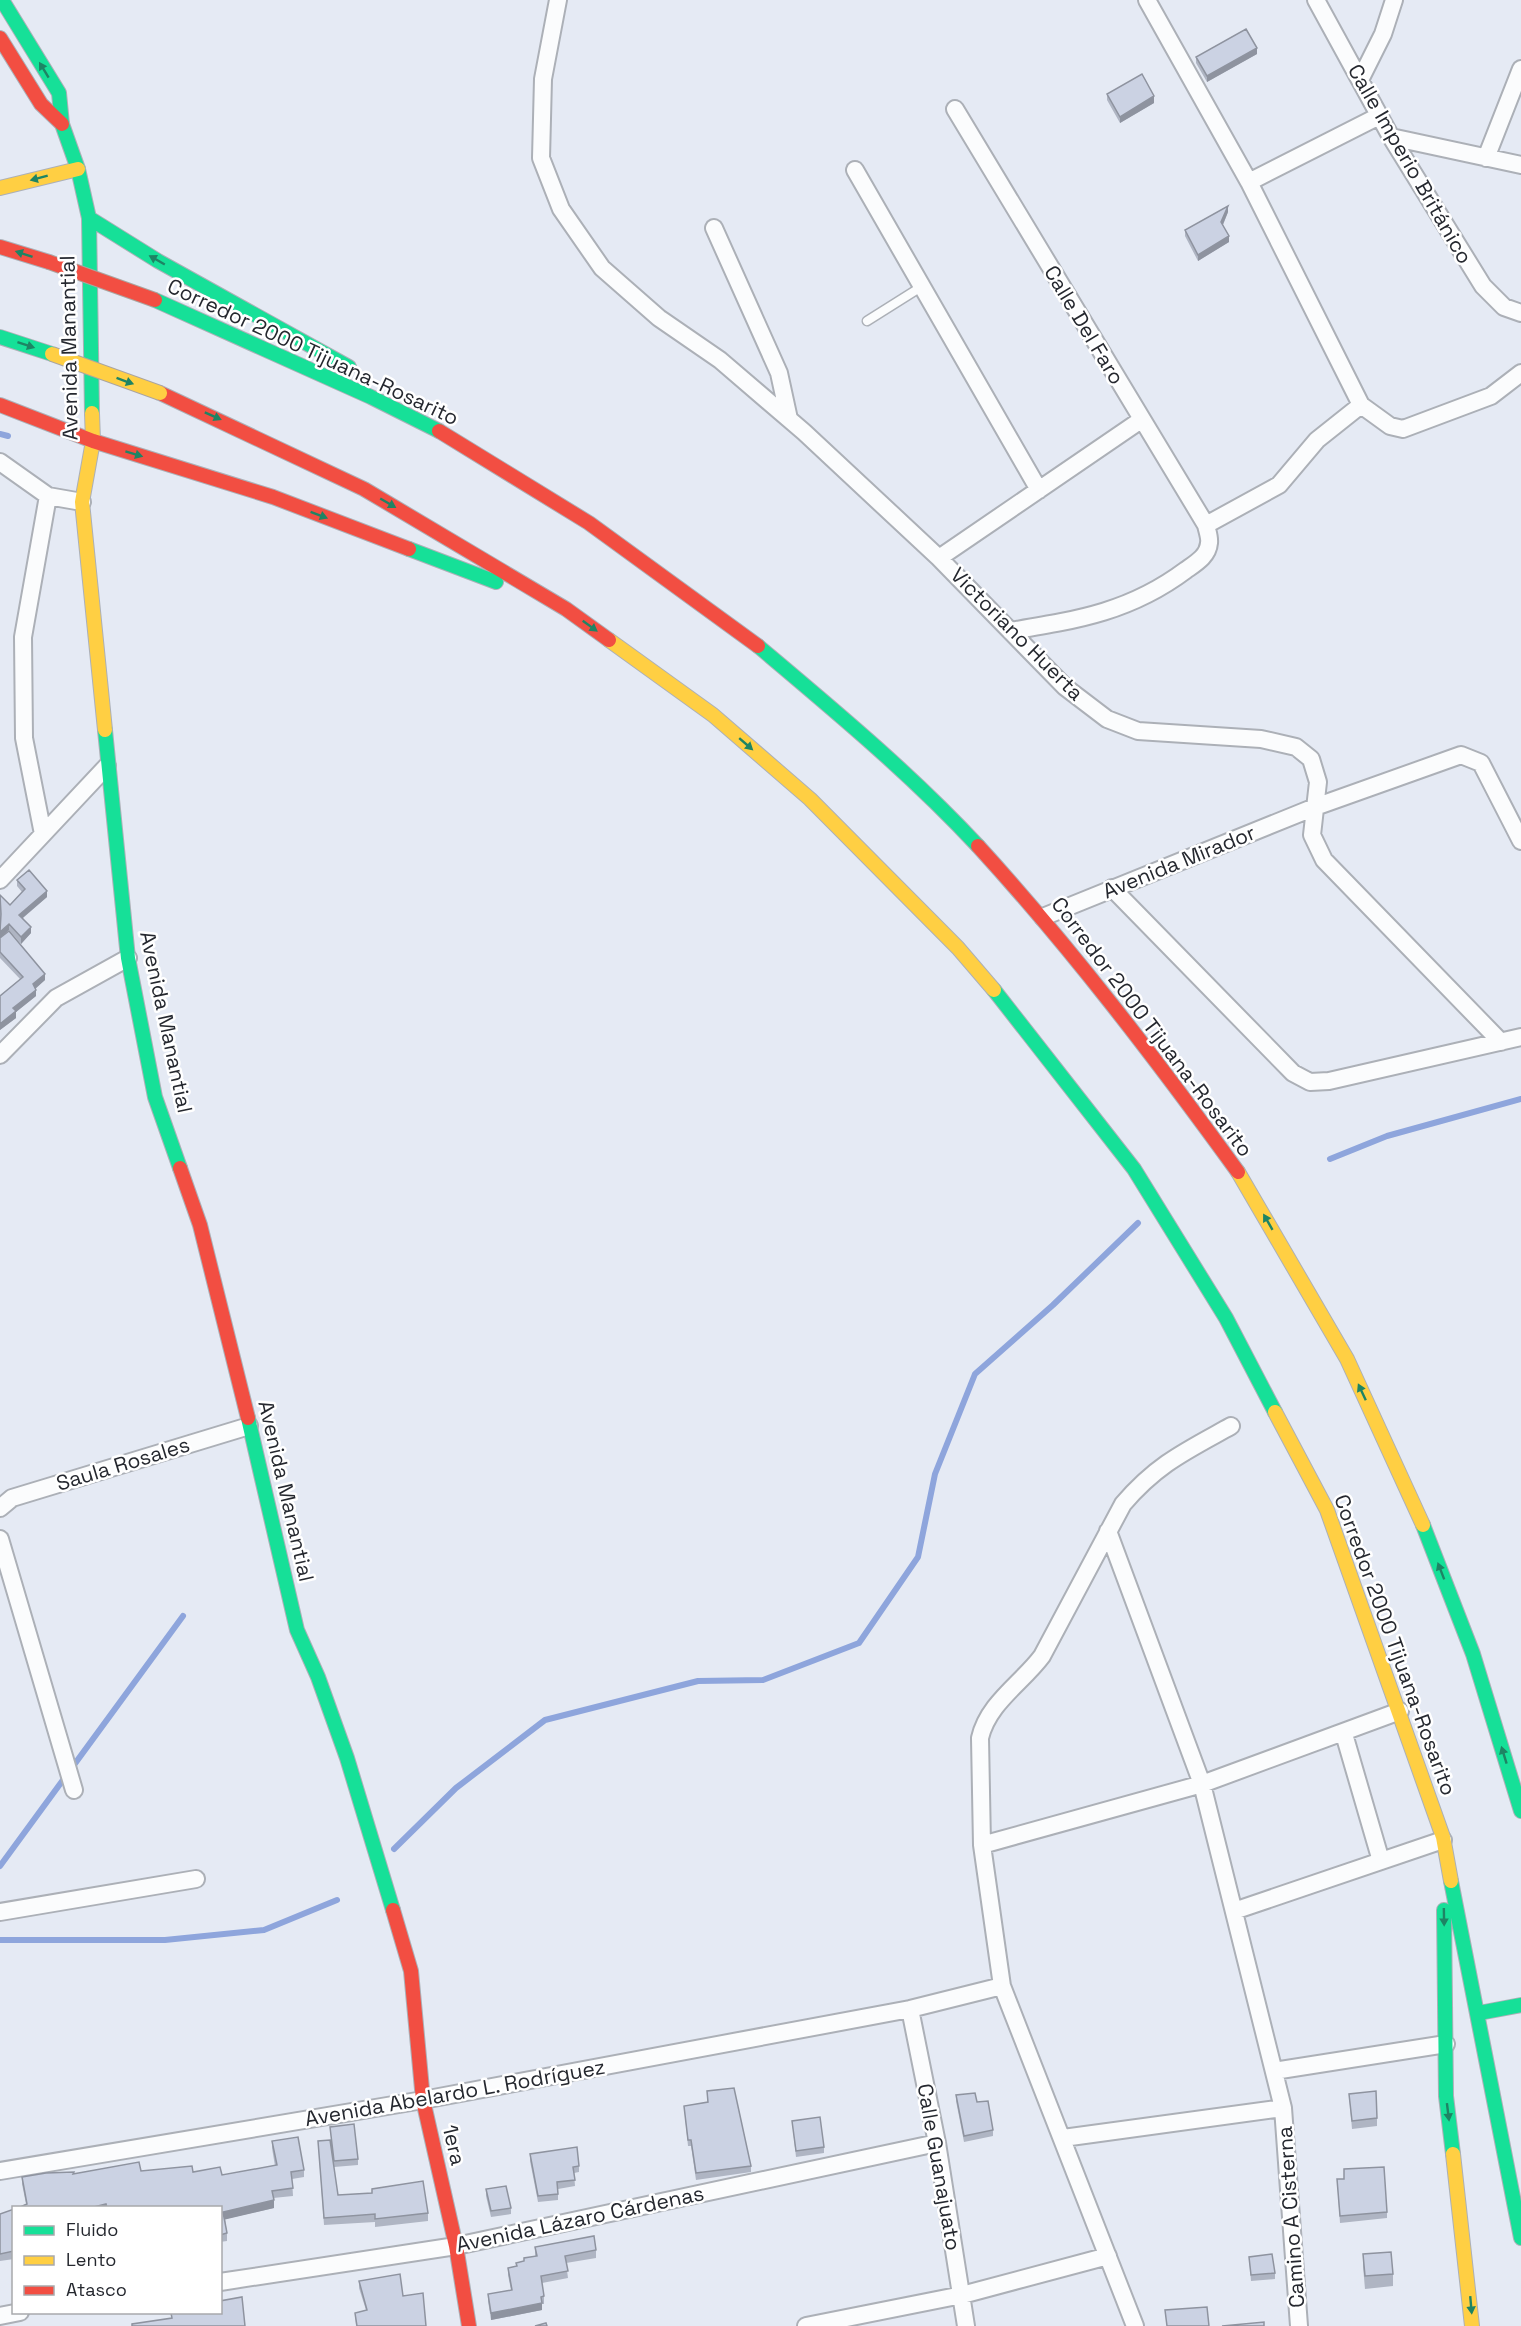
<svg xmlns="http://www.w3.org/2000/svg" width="1521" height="2326" font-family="'Space Grotesk',sans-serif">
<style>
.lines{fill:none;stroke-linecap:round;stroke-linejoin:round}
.stream{stroke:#8ea5dc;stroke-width:6}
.lane-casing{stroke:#acb0b7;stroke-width:11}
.street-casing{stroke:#acb0b7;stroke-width:20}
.fast-casing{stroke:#acb0b7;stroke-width:16}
.slow-casing{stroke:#acb0b7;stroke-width:16}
.jam-casing{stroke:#acb0b7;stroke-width:16}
.lane{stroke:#fbfcfd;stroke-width:8}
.street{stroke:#fbfcfd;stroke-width:16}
.fast{stroke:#16e098;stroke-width:14}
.slow{stroke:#ffcf43;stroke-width:14}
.jam{stroke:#f24e42;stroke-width:14}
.slow-bridge-casing{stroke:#aba5a0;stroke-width:16;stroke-linecap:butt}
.jam-bridge-casing{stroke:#aba5a0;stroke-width:16;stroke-linecap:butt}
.slow-bridge{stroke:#ffcf43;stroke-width:14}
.jam-bridge{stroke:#f24e42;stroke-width:14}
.wall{fill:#afb5c3}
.shaded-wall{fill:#8e939f}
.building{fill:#cbd2e3;stroke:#8e939f;stroke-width:1.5}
.oneway{fill:#1e8464}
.labels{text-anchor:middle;stroke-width:5;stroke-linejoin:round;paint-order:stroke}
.street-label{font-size:21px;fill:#25282f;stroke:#fff}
</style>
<rect width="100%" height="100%" fill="#e5eaf4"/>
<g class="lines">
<path class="stream" d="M0,434L8,436
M1330,1159L1387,1136L1521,1099
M394,1849L456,1788L545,1720L698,1681L763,1680L859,1643L918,1557L935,1474L975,1374L1053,1305L1138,1223
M0,1866L183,1616
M0,1940H165L264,1930L337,1900"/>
<g class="lane-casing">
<path id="lane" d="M867,321L921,287"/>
</g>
<g class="street-casing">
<path id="street" d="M558,0L543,79L541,158L561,209L602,268L659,318L720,360L804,432L939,558L1065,687L1107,719L1138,731L1261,739L1296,747L1311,759L1318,782L1312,835L1324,860L1501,1042
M1147,0L1249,182L1361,405L1390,426L1403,429L1491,396L1521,373
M1316,0L1391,137L1483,286L1504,307L1521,313
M1360,80L1383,34L1394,0
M955,109L1206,525C1207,530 1210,538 1209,543C1208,556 1196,563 1186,570C1130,612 1077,620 1010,631
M1391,137L1521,165
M1486,158L1521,69
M855,170L1039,490
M1249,182L1379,116
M714,228L779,373L789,419
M0,462L48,496L82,502
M1206,525L1279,485L1317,440L1361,405
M939,558L1141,420
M43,834L24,738L23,637L48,496
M0,880L107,766
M1112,888L1293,1073L1310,1082L1329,1081L1521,1037
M1043,917L1315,807L1461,755L1481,763L1521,841
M0,1055L56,998L128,958
M0,1508L12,1498L249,1426
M1108,1531L1202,1784L1283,2108L1299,2326
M0,1539L74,1790
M1344,1734L1381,1861
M982,1845L1202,1784L1400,1711
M1234,1911L1443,1840
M0,1912L196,1879
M1002,1986L982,1845L980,1738C988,1703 1022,1683 1042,1656L1123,1504C1157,1464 1186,1451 1231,1426
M910,2009L937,2143L966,2326
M1274,2071L1446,2044
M1063,2138L1283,2108
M0,2171L423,2100L910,2009L1002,1986L1135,2326
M220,2282L456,2246L937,2143
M0,2316L20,2312
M806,2326L962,2295L1108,2256"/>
</g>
<g class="fast-casing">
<path id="fast" d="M2,0L59,93L62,124L78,169L89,218L92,413
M89,218L158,261L349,367
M155,300L371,397L439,431
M0,337L52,354
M409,549L496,582
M758,646C834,710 910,773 978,846
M105,730L128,958L155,1097L180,1168
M994,990L1134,1169L1226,1318L1275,1412
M248,1418L297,1630L318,1677L347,1758L393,1910
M1423,1525L1473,1654L1521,1811
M1451,1881L1521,2238
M1444,1910L1446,2096L1453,2154
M1479,2013L1521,2005"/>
</g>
<g class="slow-casing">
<path id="slow" d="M0,188L78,169
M92,413L93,441L82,502L105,730
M609,640L713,715L810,799L958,948L994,990
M1238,1172L1347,1359L1423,1525
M1275,1412L1327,1510L1443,1837L1451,1881
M1453,2154L1472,2326"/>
</g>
<g class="jam-casing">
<path id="jam" d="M0,38L41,104L62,124
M0,247L49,262
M160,393L364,489L566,609L609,640
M0,405L93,441L273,497L409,549
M439,431L589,523L758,646
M978,846C1072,949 1156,1059 1238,1172
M180,1168L200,1225L248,1418
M393,1910L411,1971L423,2100L456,2246L469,2326"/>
</g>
<use href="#lane" class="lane"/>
<use href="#street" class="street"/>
<use href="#fast" class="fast"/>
<use href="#slow" class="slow"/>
<use href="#jam" class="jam"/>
<g class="slow-bridge-casing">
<path id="slow-bridge" d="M52,354L160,393"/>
</g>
<g class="jam-bridge-casing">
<path id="jam-bridge" d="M49,262L155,300"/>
</g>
<use href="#slow-bridge" class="slow-bridge"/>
<use href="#jam-bridge" class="jam-bridge"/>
</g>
<path class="wall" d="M1257,54L1207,82L1196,63V57Z
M1107,94L1154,103L1120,123L1107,100Z
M1228,212L1223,225L1229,242L1198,261L1185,236V230Z
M17,880L47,897L23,918L31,933L21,944L9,930L0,938V895L10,905L22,892L17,886Z
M0,938L45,980L35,988L36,996L16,1012V1018L0,1030V996L20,979L0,958Z
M707,2091L751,2166V2172L696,2180L691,2146H688L684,2106L707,2102Z
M1349,2094L1377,2118V2126L1352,2129Z
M956,2095L977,2102L993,2130V2136L964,2142L956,2101Z
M792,2121L824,2147V2153L796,2157Z
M330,2127L358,2159V2165L334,2167Z
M272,2141L304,2170V2177L292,2179L293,2196L273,2198L274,2208L225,2219L227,2233V2241L220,2242V2208H18L26,2204L22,2184V2177L141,2171L193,2172L222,2175L275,2166L272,2148Z
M318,2141L338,2195L372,2193V2189L428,2213V2221L375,2227V2222L324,2225Z
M530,2154L579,2166V2172L574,2173L575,2186L558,2189V2200L538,2202L530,2161Z
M1344,2169L1387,2212V2218L1340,2223L1337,2179H1344Z
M486,2189L511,2208V2214L491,2217L486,2196Z
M14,2209V2259L0,2261V2214Z
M535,2247L596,2250V2258L566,2263L568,2278L542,2283L544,2296V2304H542V2310L491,2320L488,2301V2294L511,2290L508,2275V2268L516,2266V2263L524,2261L535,2256Z
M1363,2254L1393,2274V2286L1365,2289L1363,2266Z
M1249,2257L1275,2273V2279L1251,2281Z
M359,2281L403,2296L426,2326H356L355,2313L366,2310L359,2288Z"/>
<path class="shaded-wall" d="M1257,48V54L1207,82V76Z
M1154,96V103L1120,123V117Z
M1228,206V212L1221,229V222Z
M1229,236V242L1198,261V255Z
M47,891V897L19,921V915Z
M9,924V930L0,938V932Z
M31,927V933L21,944V937Z
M45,974V980L33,991V984Z
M36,990V996L16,1012V1018L0,1030V1024L13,1008Z
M274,2200V2208L223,2220V2212Z
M106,2204V2208H90Z
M542,2303V2310L491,2320V2313Z"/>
<path class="building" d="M1246,29L1257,48L1207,76L1196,57Z
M1142,74L1154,96L1120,117L1107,94Z
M1228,206L1221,222L1229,236L1198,255L1185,230Z
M29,870L47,891L19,915L31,927L21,937L9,924L0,932L1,914L0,895L10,905L25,889L17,880Z
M9,931L45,974L33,984L36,990L13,1008L16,1011L0,1024V996L23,977L0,952V938Z
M734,2088L751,2166L696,2173L691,2140H688L684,2106L708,2102L707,2091Z
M1376,2091L1377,2118L1352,2121L1349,2094Z
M975,2093L977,2102L988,2101L993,2130L964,2136L956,2095Z
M820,2117L824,2147L796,2151L792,2121Z
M354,2124L358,2159L334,2161L330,2127Z
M298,2137L304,2170L291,2172L293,2188L272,2191L274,2200L223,2212L227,2233L220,2235V2208H107L106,2204L90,2208H18L27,2204L22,2177L46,2173L74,2172L73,2174L139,2162L141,2171L192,2166L193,2172L220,2167L222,2175L277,2165L272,2141Z
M330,2140L338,2195L372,2193V2189L423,2181L428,2213L375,2219V2214L324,2218L318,2141Z
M577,2147L579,2166L573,2167L575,2180L557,2182L558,2194L538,2196L530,2154Z
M1384,2167L1387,2212L1340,2216L1337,2179H1344V2169Z
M506,2186L511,2208L491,2211L486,2189Z
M14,2209V2251L0,2254V2214Z
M594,2236L596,2250L565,2256L568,2271L541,2276L544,2296L541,2297L542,2303L491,2313L488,2294L512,2290L508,2268L517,2266L516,2263L524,2261V2258L537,2256L535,2247Z
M1391,2252L1393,2274L1365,2276L1363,2254Z
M1272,2254L1275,2273L1251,2275L1249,2257Z
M400,2274L403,2296L423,2293L426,2326H357L355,2313L367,2310L359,2281Z
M242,2297L245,2326H132V2324L172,2318L171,2313H220V2301Z
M1207,2307L1209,2326H1167L1165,2310Z
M1264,2322V2326H1222Z
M546,2323L547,2326H535Z"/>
<defs><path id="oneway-solid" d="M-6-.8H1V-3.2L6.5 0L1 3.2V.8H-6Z" transform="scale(1.5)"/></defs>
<g class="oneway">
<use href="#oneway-solid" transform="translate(44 70) rotate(-121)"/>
<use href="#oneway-solid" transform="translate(39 178) rotate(165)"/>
<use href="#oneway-solid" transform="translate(24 254) rotate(-162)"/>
<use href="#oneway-solid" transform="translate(157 260) rotate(-150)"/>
<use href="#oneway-solid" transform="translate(26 345) rotate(18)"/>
<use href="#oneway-solid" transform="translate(125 381) rotate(20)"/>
<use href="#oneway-solid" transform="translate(213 416) rotate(24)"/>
<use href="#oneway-solid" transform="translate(134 454) rotate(17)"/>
<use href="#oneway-solid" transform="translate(388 503) rotate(30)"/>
<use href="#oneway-solid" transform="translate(319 515) rotate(21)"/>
<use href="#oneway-solid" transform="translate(590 626) rotate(36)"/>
<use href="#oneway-solid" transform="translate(746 744) rotate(41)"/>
<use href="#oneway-solid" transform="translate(1268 1222) rotate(-120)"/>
<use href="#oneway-solid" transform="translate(1362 1392) rotate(-115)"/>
<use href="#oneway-solid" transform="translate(1441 1571) rotate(-111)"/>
<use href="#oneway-solid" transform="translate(1504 1755) rotate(-107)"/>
<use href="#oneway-solid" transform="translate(1444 1917) rotate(89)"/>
<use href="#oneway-solid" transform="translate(1448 2112) rotate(83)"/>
<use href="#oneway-solid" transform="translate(1471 2305) rotate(85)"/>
</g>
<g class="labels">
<g class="street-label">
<text transform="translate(1410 164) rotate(60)" y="7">Calle Imperio Británico</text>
<text transform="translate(1084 325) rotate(59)" y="7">Calle Del Faro</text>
<text transform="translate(69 348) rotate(-91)" y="7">Avenida Manantial</text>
<text transform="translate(313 352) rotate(25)" y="7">Corredor 2000 Tijuana-Rosarito</text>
<text transform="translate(1017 634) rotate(45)" y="7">Victoriano Huerta</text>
<text transform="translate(1179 862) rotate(-22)" y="7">Avenida Mirador</text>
<text transform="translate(166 1022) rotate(78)" y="7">Avenida Manantial</text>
<text transform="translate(1152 1027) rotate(53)" y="7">Corredor 2000 Tijuana-Rosarito</text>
<text transform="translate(123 1464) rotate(-17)" y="7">Saula Rosales</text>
<text transform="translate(286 1491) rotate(77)" y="7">Avenida Manantial</text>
<text transform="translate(1395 1645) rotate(70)" y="7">Corredor 2000 Tijuana-Rosarito</text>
<text transform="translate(455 2093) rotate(-10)" y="7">Avenida Abelardo L. Rodríguez</text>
<text transform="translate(454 2145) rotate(77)" y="7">1era</text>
<text transform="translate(939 2167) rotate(80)" y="7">Calle Guanajuato</text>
<text transform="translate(1291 2217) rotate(-94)" y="7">Camino A Cisterna</text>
<text transform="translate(580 2219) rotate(-12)" y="7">Avenida Lázaro Cárdenas</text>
</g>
</g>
<rect x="12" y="2206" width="210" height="108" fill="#ffffff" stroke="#a8a9ac" stroke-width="1.5"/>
<rect x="24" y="2226" width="30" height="9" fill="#16e098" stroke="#a8a9ac" stroke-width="1.5"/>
<text x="66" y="2236" font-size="18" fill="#25282f">Fluido</text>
<rect x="24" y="2256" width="30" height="9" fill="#ffcf43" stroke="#a8a9ac" stroke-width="1.5"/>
<text x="66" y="2266" font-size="18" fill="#25282f">Lento</text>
<rect x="24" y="2286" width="30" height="9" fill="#f24e42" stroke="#a8a9ac" stroke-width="1.5"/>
<text x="66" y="2296" font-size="18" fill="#25282f">Atasco</text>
</svg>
